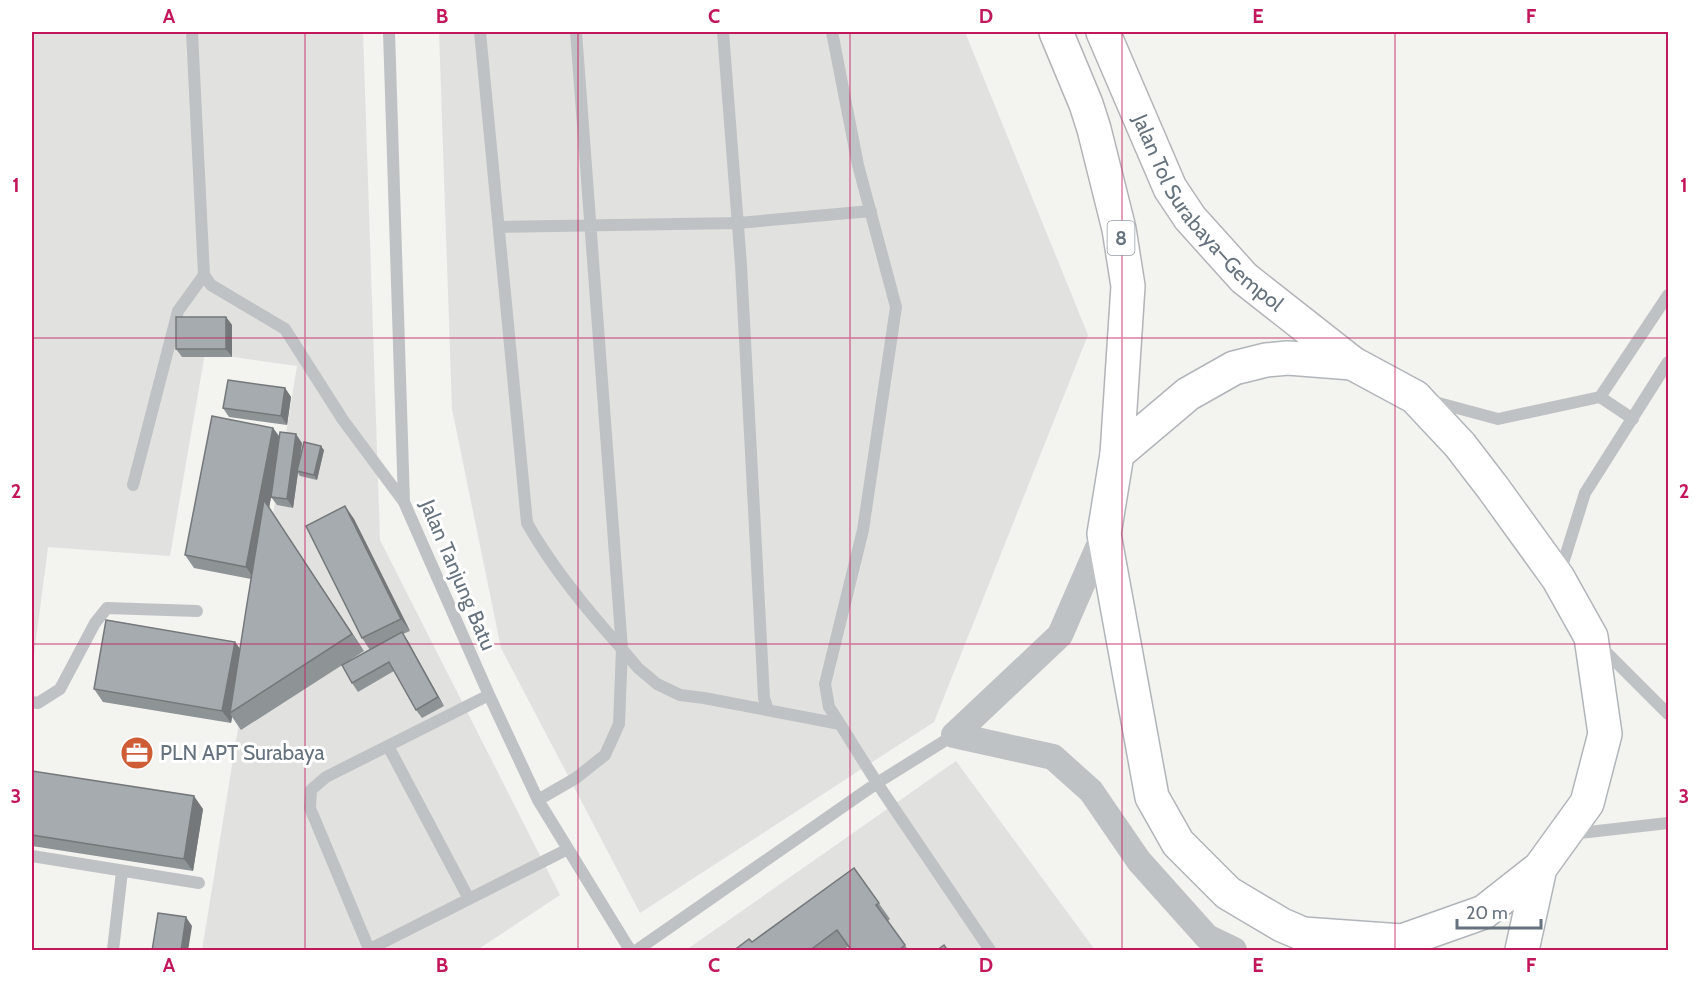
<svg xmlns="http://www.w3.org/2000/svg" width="1700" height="982" font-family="Cabin,sans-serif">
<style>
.built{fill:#e1e2e0}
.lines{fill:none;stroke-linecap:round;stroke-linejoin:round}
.secondary-casing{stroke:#b1b5b9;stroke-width:36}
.highway-casing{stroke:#b2b4b7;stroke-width:36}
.lane{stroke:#bfc2c4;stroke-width:12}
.street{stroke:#bfc2c4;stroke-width:26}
.secondary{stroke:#fff;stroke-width:33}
.highway{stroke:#fff;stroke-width:33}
.wall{fill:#8e9396}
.shaded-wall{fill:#74787a}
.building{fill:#a5abaf;stroke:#74787a;stroke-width:1.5}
.grid{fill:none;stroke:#c2185b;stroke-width:1.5;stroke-opacity:0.55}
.labels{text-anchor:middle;stroke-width:6;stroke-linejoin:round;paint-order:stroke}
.shield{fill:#fff;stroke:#949ca4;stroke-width:1.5}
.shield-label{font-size:20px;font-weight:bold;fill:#66727d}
.street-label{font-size:21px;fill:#66727d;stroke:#fff}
.poi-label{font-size:21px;fill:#66727d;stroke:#fff;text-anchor:start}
.neatline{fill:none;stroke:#c2185b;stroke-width:2}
.grid-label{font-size:20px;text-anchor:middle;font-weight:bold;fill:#c2185b}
</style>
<rect width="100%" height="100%" fill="#f3f3f0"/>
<path class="built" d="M32,32H363L380,540L560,895L477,950H202L297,366L205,353L170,556L48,547L32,670Z
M439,32H965L1088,335L934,722L640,913L501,648L452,409Z
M956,761L1095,950H686Z"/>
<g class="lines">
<g class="secondary-casing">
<path id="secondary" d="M1522,950L1540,868L1587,803L1605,734L1591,637L1558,578L1493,488L1460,445L1415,397L1352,363L1288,358L1266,360L1234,368L1188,394L1117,454L1104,534L1152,797L1178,843L1228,893L1282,925L1303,934L1402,941L1484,912L1540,868"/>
</g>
<g class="highway-casing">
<g id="highway">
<path d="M1056,32L1086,104L1094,129L1119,229L1128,286L1117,454"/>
<path id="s1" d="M1103,32L1170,188L1190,218L1244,278L1352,363"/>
</g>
</g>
<path class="lane" d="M192,32L204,275L211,285L285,329L343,420L404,502
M389,32L404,502L489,695L538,800L630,950
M480,32L527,523C553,569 587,610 622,649L619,724L605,755L576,778L538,800
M576,32L622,649L638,668L657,684L680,695L704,698L840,724
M723,32L741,265L764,698L768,710
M832,32L858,165L896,307L863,530L825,684L829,707L840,724L877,783L990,950
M499,227L738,223L871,211
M1600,397L1633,419
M1431,401L1498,419L1600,397L1668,295
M133,485L178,311L204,275
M1560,573L1585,493L1668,362
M1601,647L1668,714
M32,702L38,703L60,689L95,623L107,608L197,611
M388,746L469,899
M1571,834L1668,823
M32,856L199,883
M369,949L310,808L311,790L326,777L489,695
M113,950L122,871
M368,950L568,849
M637,950L877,783L954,735"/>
<path class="street" d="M954,735L1053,757L1091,791L1139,861L1207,937L1234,950
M954,735L1060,635L1104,534"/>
<use href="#secondary" class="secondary"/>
<use href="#highway" class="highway"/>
</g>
<path class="wall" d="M226,317L232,325V357H182L176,349Z
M285,388L291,397L287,425L229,417L223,408Z
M273,428L280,437L302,443L299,462L324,450L317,480L300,476L298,473L293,508L277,505L271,497L269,508L364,651L241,730L232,717L231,723L103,702L94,689L235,642L240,649L251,579L194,568L185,555Z
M345,506L354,519L410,631L403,634L444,706L422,718L416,710L394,671L358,692L352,683L370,650L362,638Z
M32,771L203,809L193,871L32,846Z
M854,868L890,919L888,921L909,951H852L849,946L842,951H733L752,942Z"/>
<path class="shaded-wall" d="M226,317L232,325V357L226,349Z
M285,388L291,397L287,425L281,416Z
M273,428L282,441L269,508L364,651L352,634L255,580L246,567Z
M296,434L302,443L293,508L287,499Z
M321,446L324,450L317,480L314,475Z
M345,506L354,519L410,631L401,619Z
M402,632L408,641L444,706L438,697Z
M235,642L244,654L230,713L232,717L231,723L222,711Z
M194,796L203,809L193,871L184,859Z
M186,917L192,926L188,951H181Z"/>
<path class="building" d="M176,317H226V349H176Z
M228,380L285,388L281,416L223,408Z
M212,416L273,428L246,567L185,555Z
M280,432L296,434L287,499L271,497Z
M304,442L321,446L314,475L297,471Z
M264,500L352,634L230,713L246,610Z
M345,506L401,619L362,638L306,526Z
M106,620L235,642L222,711L94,689Z
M402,632L438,697L416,710L389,662L352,683L342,665Z
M32,771L194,796L184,859L32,835Z
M854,868L879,903L876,905L905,945L898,951H852L837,930L809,951H733L749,939L752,942Z
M158,913L186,917L181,951H152Z
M944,945L948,951H936Z"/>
<path class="grid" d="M305,32V950M578,32V950M850,32V950M1122,32V950M1395,32V950M32,338H1668M32,644H1668"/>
<defs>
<g id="office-disc" transform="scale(1.725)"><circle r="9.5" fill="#ce5c35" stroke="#fff"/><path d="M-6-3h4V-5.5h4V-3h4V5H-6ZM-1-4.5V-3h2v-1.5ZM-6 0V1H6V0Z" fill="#fff"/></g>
</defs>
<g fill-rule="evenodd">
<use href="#office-disc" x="137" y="753"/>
</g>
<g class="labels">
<rect class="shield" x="1107.5" y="221" width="27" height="34" rx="4.5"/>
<g class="shield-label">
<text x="1121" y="245">8</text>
</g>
<g class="street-label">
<text dy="7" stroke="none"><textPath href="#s1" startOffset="212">Jalan Tol Surabaya–Gempol</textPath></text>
<text transform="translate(458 575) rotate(67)" y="7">Jalan Tanjung Batu</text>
</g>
<g class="poi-label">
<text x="160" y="760">PLN APT Surabaya</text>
</g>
</g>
<rect width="1700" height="982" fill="none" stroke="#ffffff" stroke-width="66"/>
<path d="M1457 919v9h84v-9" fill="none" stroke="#66727d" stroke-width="3"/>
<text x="1466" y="919" font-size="18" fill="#66727d" stroke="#ffffff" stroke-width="4.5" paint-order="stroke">20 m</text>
<rect x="33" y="33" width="1634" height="916" class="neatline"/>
<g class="grid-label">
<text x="169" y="23">A</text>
<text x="442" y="23">B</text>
<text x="714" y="23">C</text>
<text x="986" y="23">D</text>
<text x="1258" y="23">E</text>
<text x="1531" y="23">F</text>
<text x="16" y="192">1</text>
<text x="1684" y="192">1</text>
<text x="16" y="498">2</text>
<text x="1684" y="498">2</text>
<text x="16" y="803">3</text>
<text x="1684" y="803">3</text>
<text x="169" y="972">A</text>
<text x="442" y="972">B</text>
<text x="714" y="972">C</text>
<text x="986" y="972">D</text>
<text x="1258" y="972">E</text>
<text x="1531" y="972">F</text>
</g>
</svg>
